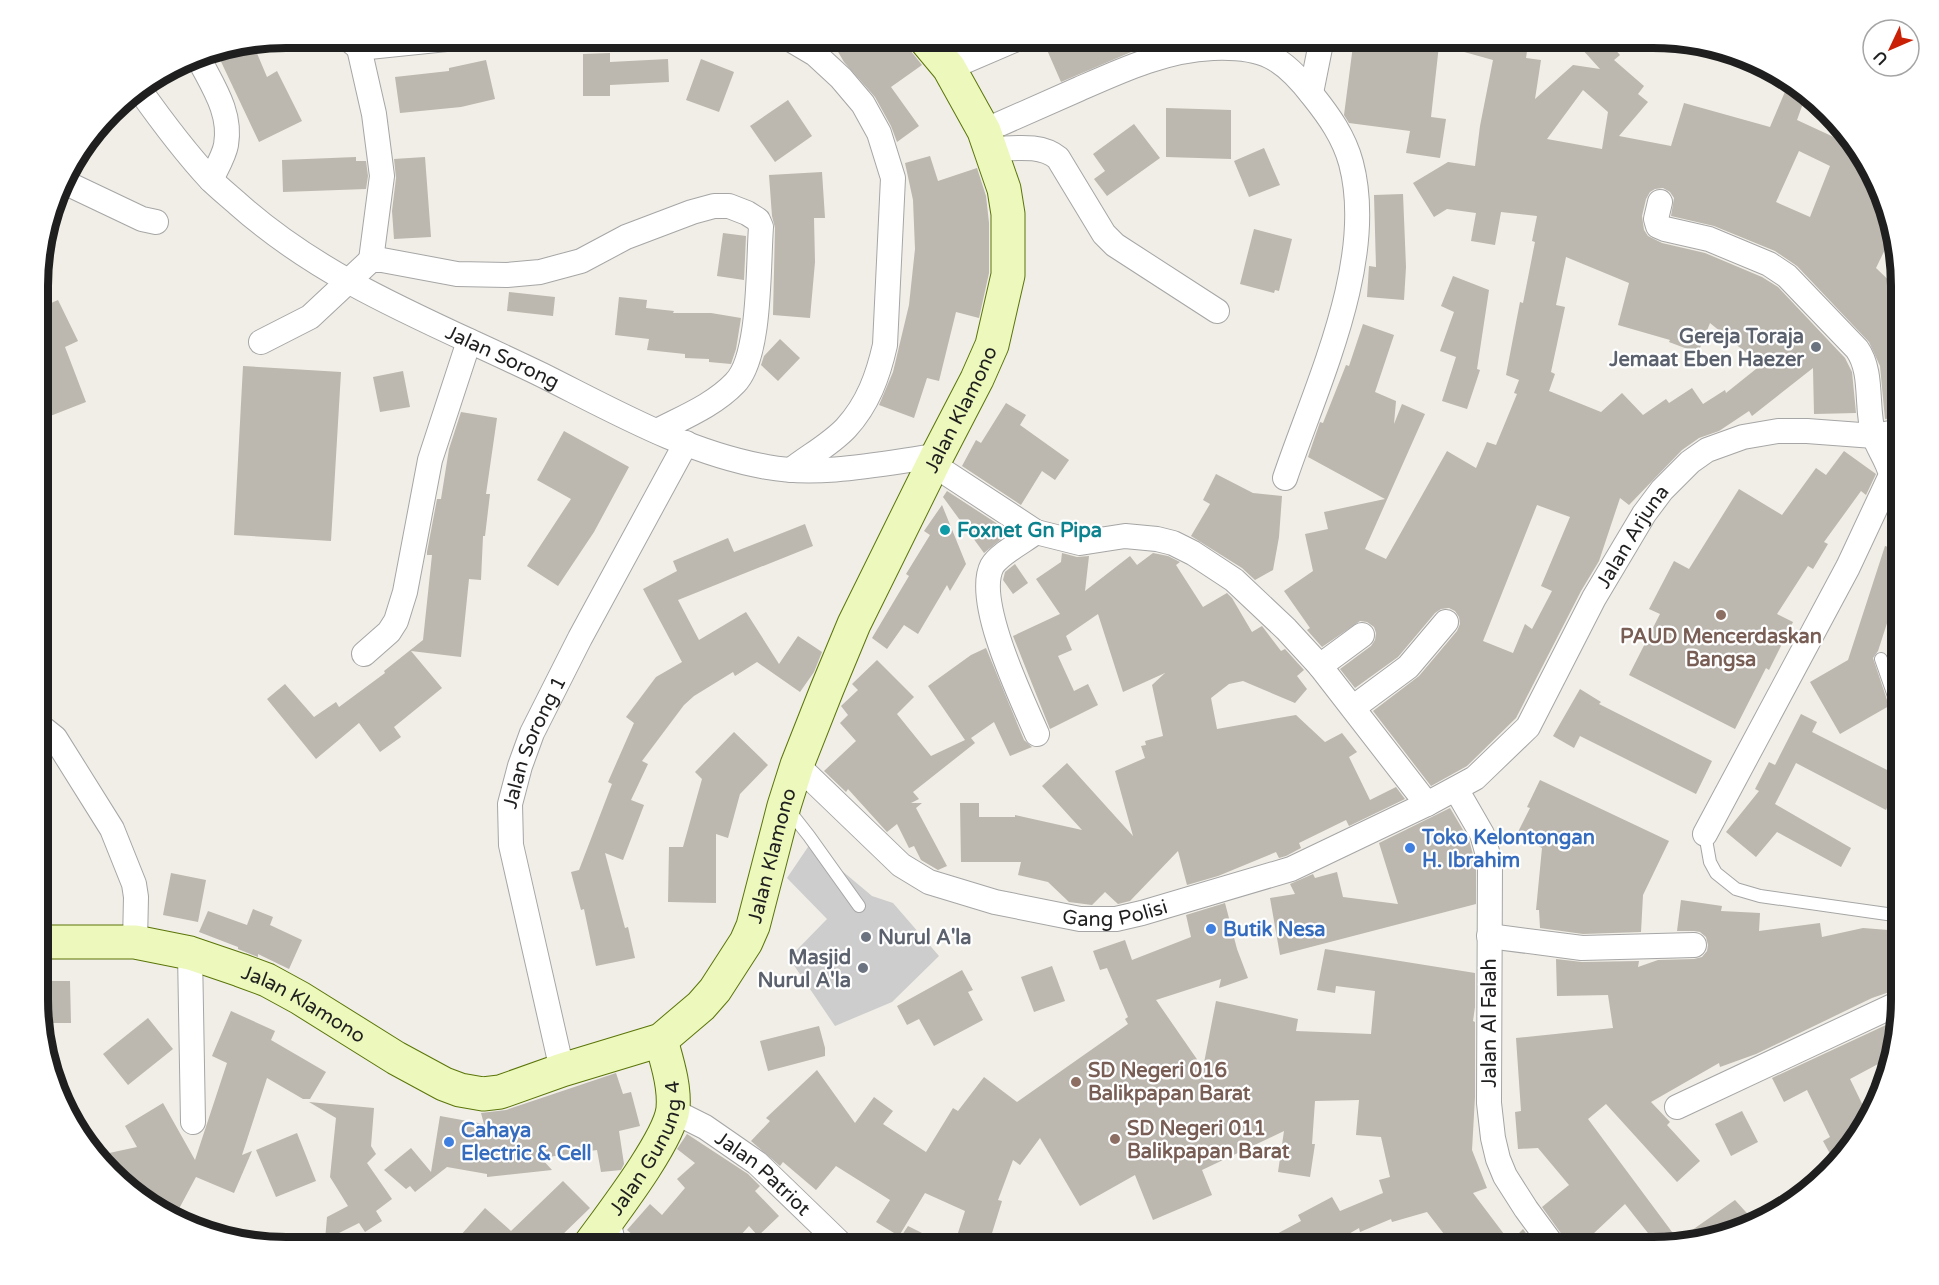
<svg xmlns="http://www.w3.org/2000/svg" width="1939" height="1285" font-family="'Varela Round',sans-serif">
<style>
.religious{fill:#cdcdcd}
.building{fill:#bcb7af;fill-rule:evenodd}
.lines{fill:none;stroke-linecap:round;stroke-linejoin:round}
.lane-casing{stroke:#a6a6a6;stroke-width:14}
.street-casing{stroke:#a6a6a6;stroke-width:26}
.secondary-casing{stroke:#5a7508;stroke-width:35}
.lane{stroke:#fff;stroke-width:12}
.street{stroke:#fff;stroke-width:24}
.secondary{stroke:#edf8bc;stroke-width:33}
.worship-dot{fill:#6b7280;stroke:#fff;stroke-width:2}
.culture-dot{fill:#0f9aa8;stroke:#fff;stroke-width:2}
.education-dot{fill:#8d6e63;stroke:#fff;stroke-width:2}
.shop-dot{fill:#3f7fe0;stroke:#fff;stroke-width:2}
.labels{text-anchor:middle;stroke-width:4.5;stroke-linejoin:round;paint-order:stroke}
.worship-label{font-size:20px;font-weight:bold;fill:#5b616d;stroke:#fff;text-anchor:end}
.street-label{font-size:20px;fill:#1f1f1f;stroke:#fff}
.culture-label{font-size:20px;font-weight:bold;fill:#0d838f;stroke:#fff;text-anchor:start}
.education-label{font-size:20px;font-weight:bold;fill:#785e54;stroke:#fff;text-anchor:start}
.shop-label{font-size:20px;font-weight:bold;fill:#366cbe;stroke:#fff;text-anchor:start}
.rim{fill:none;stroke:#1f1f1f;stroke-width:8}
</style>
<rect width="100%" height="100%" fill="#f0eee6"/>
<path class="religious" d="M810,844L872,896L893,903L939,956L892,1002L835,1026L789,958L827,919L787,878Z"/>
<path class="building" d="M830,38H905L910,50L922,65L891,87L919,126L897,142L891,126L875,97L844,62Z
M1058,38H1164L1061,82L1044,43Z
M1354,38L1436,39L1437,38H1480L1509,43L1510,38H1529L1526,58L1541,60L1535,99L1573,65L1600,69L1572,38H1605L1620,55L1614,60L1644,86L1638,94L1648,102L1619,136L1671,146L1684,103L1770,127L1787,87L1806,95L1797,120L1838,139L1840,132L1868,162L1891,237L1876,268L1901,292V417L1885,419L1880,366L1869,342L1797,266L1775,251L1714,226L1671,216L1674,198L1670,192L1663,188L1655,189L1650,192L1646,199L1642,216L1644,230L1648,236L1662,243L1705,253L1762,277L1778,287L1845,358L1852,372L1856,413L1814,414L1813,368L1752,416L1749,411L1719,431L1699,438L1682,450L1629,505L1620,498L1599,561L1581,591L1516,718L1467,766L1431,786L1373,711L1419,676L1457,631L1460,624L1459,617L1455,611L1449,608L1441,609L1435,613L1398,657L1355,688L1340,669L1371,646L1375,640L1376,633L1374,627L1367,622L1360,621L1322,647L1307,630L1310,628L1284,591L1313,571L1305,534L1328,529L1324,512L1385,499L1308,457L1320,422L1323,423L1346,365L1349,366L1363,324L1394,335L1375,392L1396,401L1394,424L1402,404L1425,414L1365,549L1386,559L1447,451L1476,468L1487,442L1496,445L1517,394L1514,393L1519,380L1506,375L1520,302L1523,303L1535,242L1532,241L1537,216L1501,212L1495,245L1471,241L1476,213L1447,209L1434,217L1413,183L1448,162L1475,166L1480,126L1493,60L1439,45L1431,117L1446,119L1440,158L1406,153L1410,131L1349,123L1344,115ZM1583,90L1608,112L1602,149L1547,139ZM1799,151L1830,166L1810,217L1776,202ZM1566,257L1629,283L1618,325L1670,340L1669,342L1698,353L1710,323L1761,365L1726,393L1725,390L1703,404L1692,388L1669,403L1666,399L1643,415L1622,393L1601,412L1549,391L1555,374L1551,372L1565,307L1556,305ZM1537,505L1570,517L1541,586L1552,591L1532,629L1525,624L1513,653L1483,641Z
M253,44L267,77L277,71L302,121L259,142L216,51Z
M610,53V62L668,59L669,82L610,85V96H583V54Z
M701,59L734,72L719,112L686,100Z
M486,60L495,99L461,107L400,113L395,77L449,71V68Z
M788,100L812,136L775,162L750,126Z
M1166,108L1231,110V159L1166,157Z
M1134,124L1160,158L1107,196L1094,179L1105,171L1093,154Z
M1264,148L1280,185L1249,197L1234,161Z
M930,156L938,181L977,168L986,196L989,223V273L979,318L956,312L939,381L927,378L914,418L879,405L893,372L909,305L915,249L913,200L905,163Z
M356,157V161H366L368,176L366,189L283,192L282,160Z
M425,157L431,237L394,239L392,211L396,178L394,159Z
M822,172L825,218H814L815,262L810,318L773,315L775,228L772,216L769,175Z
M1403,194L1406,267L1404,300L1367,297L1369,266L1376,267L1374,195Z
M1254,229L1292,239L1279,291L1275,290L1274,293L1240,284Z
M723,233L746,236L744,280L717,276Z
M1453,276L1489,290L1477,369L1480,370L1467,409L1442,401L1456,357L1440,351L1454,312L1441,306Z
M509,292L555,297L553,316L507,311Z
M619,297L647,300L646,308L674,311L673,313H711L741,318L736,349L731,364L709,362V359L685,358V354L647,350L649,339L615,335Z
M58,300L78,341L65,347L86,402L40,420V308Z
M780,339L800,358L778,381L761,365L764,356Z
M243,366L341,372L331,541L234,535Z
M403,371L410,407L380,412L373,377Z
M1006,403L1026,415L1020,425L1069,460L1055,480L1042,471L1021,505L962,466L976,440L981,443Z
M461,412L497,418L486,494H490L485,536H483L481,580L469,579L461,657L411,651L442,688L394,727L401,737L380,752L359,723L316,759L267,699L285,684L314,717L336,702L339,707L385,673L384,671L423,640L432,555H427V552L437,499H441L449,449Z
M564,431L629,467L594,532L558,586L527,566L571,499L537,480Z
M1844,451L1876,474L1866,495L1861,491L1824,542L1828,544L1813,569L1808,566L1777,614L1793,622L1769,670L1766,668L1735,729L1629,675L1660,614L1649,609L1674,561L1689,569L1739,489L1782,515L1816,468L1826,475Z
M1216,474L1253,493L1282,496L1279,537L1273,570L1255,580L1242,568L1191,536L1210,504L1203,500Z
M947,491L1010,532L984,553L943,497Z
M942,505L966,564L950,591L947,585L918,634L904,625L887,649L872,638L909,576L906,574L930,535L924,531Z
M805,524L813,546L678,600L699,640L746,612L779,664L798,636L822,652L814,672L800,692L757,662L735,676L733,672L694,696L684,705L642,761L648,764L631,800L644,805L623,860L605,853L625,928L628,927L635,958L596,966L584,909L581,910L571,872L579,870L612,784L608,782L634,723L626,717L656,677L682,662L643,589L677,571L673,561L728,538L734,552Z
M1885,546L1901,551V580L1878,651L1873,658L1889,706L1840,734L1810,682L1848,660Z
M1062,553L1077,557L1089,556L1085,591L1130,556L1137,565L1153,553L1168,556L1180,562L1176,565L1203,607L1227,593L1232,598L1252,632L1262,626L1281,651L1285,649L1304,670L1297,676L1307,689L1295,703L1243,681L1229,684L1211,698L1217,729L1296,715L1325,742L1342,733L1357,752L1349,757L1370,800L1396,787L1405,799L1349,826L1346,820L1299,843L1301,848L1286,856L1279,858L1276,852L1218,876L1187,885L1178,851L1130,901L1118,904L1105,892L1092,905L1069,902L1048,882L1018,875L1021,862H961L960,803H979V817H1015V815L1082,830L1042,786L1067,763L1133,836L1115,771L1145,758L1141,746L1146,745L1145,741L1163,736L1152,685L1165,673L1123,692L1098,614L1066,636L1072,650L1058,656L1074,691L1088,684L1098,705L1050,729L1013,636L1060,614L1036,579L1061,562Z
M1015,564L1028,583L1013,594L1003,580L1005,572Z
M986,648L1024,740L1032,747L1010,756L994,722L971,738L975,743L913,792L919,799L911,803H922L916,808L947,866L938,870L921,860L914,846L909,848L897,824L887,832L848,789L846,792L824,771L856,741L840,723L848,715L841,706L858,690L852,684L877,660L914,697L897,714L931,756L965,740L928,686L971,655Z
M1901,654V691L1889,656Z
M1580,689L1601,702L1599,704L1712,761L1696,794L1580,736L1574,748L1553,736Z
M1801,714L1817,722L1812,732L1901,777L1886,810L1796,763L1775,804L1851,848L1841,867L1777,832L1756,857L1726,832L1759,791L1755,789L1769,762L1775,765Z
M734,732L768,765L740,794L728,838L716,834V903L668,902L669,847H683L702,779L695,772Z
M1540,780L1669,841L1643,895L1641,932L1583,934L1540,928L1539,910H1536L1542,848L1517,834L1530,808L1527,807Z
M1450,808L1469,840L1476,865V904L1280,955L1270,898L1295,894L1290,884L1313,874L1315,878L1337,872L1343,897L1398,904L1379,843Z
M171,873L206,880L198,922L163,915Z
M1681,900L1722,906L1721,911L1760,913L1759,931L1820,923L1822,937L1863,928L1901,931V952L1891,954L1901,982V988L1872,998L1756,1054L1720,1067L1719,1063L1651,1102L1670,1122L1667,1125L1700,1161L1677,1182L1606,1104L1588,1119L1678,1240L1735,1200L1754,1221L1669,1247H1659L1625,1204L1593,1234L1602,1247H1568L1565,1239L1542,1207L1569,1185L1538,1148L1518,1149L1515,1112L1521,1111L1516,1038L1613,1028L1608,995L1557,996L1556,959L1582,962L1639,961L1638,967L1658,960L1694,959L1702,957L1707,951L1708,945L1706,937L1700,932L1694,931H1677Z
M1225,903L1237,949L1248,978L1219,988L1221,979L1156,1000L1203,1068L1216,1001L1298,1019L1296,1031L1371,1034L1375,991L1336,986L1335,993L1317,990L1325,949L1475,973V1007L1473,1021L1475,1022V1097L1472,1150L1487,1188L1473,1193L1510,1242L1523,1229L1536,1247H1454L1427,1212L1392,1222L1391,1219L1360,1232L1359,1228L1326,1247H1252L1301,1221L1298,1215L1332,1197L1340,1211L1383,1193L1379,1180L1390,1177L1381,1137L1356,1135L1359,1100L1315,1101L1312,1144H1315L1310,1177L1278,1172L1284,1131L1202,1170L1212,1195L1153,1220L1135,1175L1080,1206L1040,1138L1020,1165L1013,1160L998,1200L1002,1201L988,1246L957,1236L965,1211L925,1193L899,1236L876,1222L890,1200L836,1166L816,1190L783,1162L780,1166L751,1141L770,1121L766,1118L817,1070L855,1123L874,1097L893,1111L883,1124L926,1152L953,1108L958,1111L984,1077L1017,1102L1128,1024L1125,1019L1128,1017L1107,968L1100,970L1093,951L1125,940L1132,960L1191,937L1186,915Z
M253,909L273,917L270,925L302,940L289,969L258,954V957L238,949V947L199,932L208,911L247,925Z
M1052,966L1065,1001L1034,1012L1021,977Z
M962,970L973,990L968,992L983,1020L934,1046L919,1019L907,1025L897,1006Z
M40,981H70L71,1023H40Z
M231,1011L275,1031L271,1040L326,1072L310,1099H303L267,1078L242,1155L252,1151L234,1193L196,1177L174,1218L148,1205L100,1155L137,1147L125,1126L163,1103L195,1160L227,1063L212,1056Z
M148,1018L173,1049L128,1085L103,1054Z
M1886,1025L1896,1042L1893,1056L1850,1079L1869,1118L1859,1137L1834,1161L1823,1141L1830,1137L1807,1090L1784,1102L1772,1078Z
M819,1026L825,1048V1056L768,1071L760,1041Z
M616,1073L623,1094L631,1092L640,1126L619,1131L624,1164L621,1170L601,1172L597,1150L541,1158L552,1170L487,1177V1174L447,1167L415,1192L410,1186L406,1189L384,1170L411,1148L431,1172L440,1116L484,1124L481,1113L506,1110Z
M309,1102L374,1108L371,1146L376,1154L367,1163L392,1199L376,1211L382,1221L365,1232L359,1223L325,1240L327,1217L348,1206L330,1177L336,1118Z
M1742,1111L1758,1142L1731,1156L1715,1124Z
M297,1133L316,1181L276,1197L256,1150Z
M687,1134L748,1174L760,1186L755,1191L779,1216L758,1236L749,1226L730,1247H647L627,1230L650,1204L662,1215L685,1188L677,1179L695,1163L677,1149Z
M563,1181L590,1208L559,1238L569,1247H473L460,1236L485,1208L511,1231Z
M908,1226L950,1247H894Z"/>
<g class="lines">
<g class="lane-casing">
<path id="lane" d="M1881,659L1901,716
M787,808L809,836L859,906
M1705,834L1710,862L1716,873L1736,889L1760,896L1901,916"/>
</g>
<g class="street-casing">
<g id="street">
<path d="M788,38L815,54L841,78L863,104L879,133L893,178L885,345C878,376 868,404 846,428C831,444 809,456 791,470"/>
<path d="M348,39L359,48L456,38"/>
<path d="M359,48L374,114L382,176L371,260"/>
<path d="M197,55C211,84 232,111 226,145C224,156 216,169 211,180"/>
<path d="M949,68L1019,38"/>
<path id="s1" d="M139,89C161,120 184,151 210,179C219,188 229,196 238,204C328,284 435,323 542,375C614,411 687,453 767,467C821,477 884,463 937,456"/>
<path d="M1311,93L1322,38"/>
<path d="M984,131C1015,117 1047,103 1079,89C1122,70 1165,50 1213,48C1263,46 1283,57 1313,96C1329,116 1344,137 1351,163C1377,261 1316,386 1285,478"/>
<path d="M990,149C1012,149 1040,143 1058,158L1104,234L1115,245L1217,311"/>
<path d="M62,181L142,219L156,222"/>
<path d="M1660,202L1656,219L1658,226L1665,229L1709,239L1769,264L1787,276L1857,349C1874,373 1865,409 1874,436C1879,450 1888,461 1891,475L1848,567L1705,834"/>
<path d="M261,342L310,317L371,260H382L457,274L507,275L540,272L581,261L626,237L692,212L714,206H729L747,213L758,220L761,227C758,265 761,357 735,383C714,405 684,417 657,431"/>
<path d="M934,465L1036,532L1080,543L1125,536L1157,539L1173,543L1193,553L1234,580L1286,629L1320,666L1427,804"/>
<path d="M1036,532C1024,541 999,554 992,566C974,601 1022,699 1037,734"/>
<path d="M364,654L389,632L396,621L405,592L430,460L469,341"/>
<path d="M1320,666L1362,635"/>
<path d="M1354,707L1408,667L1446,622"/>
<path d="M40,726L55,738L112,829L134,884L136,897L135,942"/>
<path id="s2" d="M797,765L901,865L929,882L995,902L1080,919H1116L1142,913L1291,869L1427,804L1475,778L1528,727L1594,598L1644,514L1662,490L1690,462L1707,450L1743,437L1778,431H1807L1874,436L1901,431"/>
<path d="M1456,789L1482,834L1490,862L1489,1103L1493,1138L1498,1159L1505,1176L1526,1209L1554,1247"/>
<path d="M1489,936L1582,948L1694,945"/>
<path d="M190,953L193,1122"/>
<path id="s3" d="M562,1070L511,845L510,804L520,766L532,733L580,638L686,443"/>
<path d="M1677,1107L1901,1002"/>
<path id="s4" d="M673,1111L705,1127L757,1163L844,1247"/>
<path d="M608,1219L614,1247"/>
</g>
</g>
<g class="secondary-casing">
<g id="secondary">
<path id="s5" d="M40,942H135L190,953L240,970L267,980L300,998L396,1058L444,1084L460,1090L483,1094L500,1092L562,1070L661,1040L701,1006L715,990L746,942L753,926L784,806L797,765L827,689L854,624L937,456L977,379L992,345L1008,275V214L1004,189L984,131L949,68L924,38"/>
<path id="s6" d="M588,1247C609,1218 669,1141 673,1109C675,1086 667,1062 661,1040"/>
</g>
</g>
<use href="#lane" class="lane"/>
<use href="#street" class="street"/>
<use href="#secondary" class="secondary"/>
</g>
<g class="worship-dot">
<circle cx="1816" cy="347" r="6"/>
<circle cx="866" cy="937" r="6"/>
<circle cx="863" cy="968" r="6"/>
</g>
<circle class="culture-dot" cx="945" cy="530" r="6"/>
<g class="education-dot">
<circle cx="1721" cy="615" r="6"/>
<circle cx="1076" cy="1082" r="6"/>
<circle cx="1115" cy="1139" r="6"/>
</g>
<g class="shop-dot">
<circle cx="1410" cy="848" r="6"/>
<circle cx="1211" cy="929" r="6"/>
<circle cx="449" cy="1142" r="6"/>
</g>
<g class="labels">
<g class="worship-label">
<text x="1804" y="343">Gereja Toraja<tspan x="1804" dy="23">Jemaat Eben Haezer</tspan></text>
<text x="878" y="944" text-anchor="start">Nurul A'la</text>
<text x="851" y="964">Masjid<tspan x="851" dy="23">Nurul A'la</tspan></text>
</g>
<g class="street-label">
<text dy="7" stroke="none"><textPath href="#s1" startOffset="459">Jalan Sorong</textPath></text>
<text dy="7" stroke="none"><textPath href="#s5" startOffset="1372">Jalan Klamono</textPath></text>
<text dy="7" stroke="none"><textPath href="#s2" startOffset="1047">Jalan Arjuna</textPath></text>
<text dy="7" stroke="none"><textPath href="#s3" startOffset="338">Jalan Sorong 1</textPath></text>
<text dy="7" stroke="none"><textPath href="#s5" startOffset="886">Jalan Klamono</textPath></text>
<text dy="7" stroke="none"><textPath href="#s2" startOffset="368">Gang Polisi</textPath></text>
<text dy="7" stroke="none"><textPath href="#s5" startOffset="276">Jalan Klamono</textPath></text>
<text transform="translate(1489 1023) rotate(-90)" y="7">Jalan Al Falah</text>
<text dy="7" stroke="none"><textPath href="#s6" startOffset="117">Jalan Gunung 4</textPath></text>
<text dy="7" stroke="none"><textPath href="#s4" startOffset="110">Jalan Patriot</textPath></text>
</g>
<g class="culture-label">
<text x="957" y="537">Foxnet Gn Pipa</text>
</g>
<g class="education-label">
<text x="1721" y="643" text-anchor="middle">PAUD Mencerdaskan<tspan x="1721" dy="23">Bangsa</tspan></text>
<text x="1088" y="1077">SD Negeri 016<tspan x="1088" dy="23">Balikpapan Barat</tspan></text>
<text x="1127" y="1135">SD Negeri 011<tspan x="1127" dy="23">Balikpapan Barat</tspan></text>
</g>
<g class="shop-label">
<text x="1422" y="844">Toko Kelontongan<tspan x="1422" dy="23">H. Ibrahim</tspan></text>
<text x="1223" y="936">Butik Nesa</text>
<text x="461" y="1137">Cahaya<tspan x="461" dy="23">Electric &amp; Cell</tspan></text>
</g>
</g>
<path d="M0 0H1939V1285H0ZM286 48H1653A238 238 0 0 1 1891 286V999A238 238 0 0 1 1653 1237H286A238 238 0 0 1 48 999V286A238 238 0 0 1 286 48Z" fill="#fff" fill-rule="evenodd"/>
<path class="rim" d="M286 48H1653A238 238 0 0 1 1891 286V999A238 238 0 0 1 1653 1237H286A238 238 0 0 1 48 999V286A238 238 0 0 1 286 48Z"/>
<g transform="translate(1891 48) rotate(226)"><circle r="28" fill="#ffffff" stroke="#a5a5a5" stroke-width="1.5"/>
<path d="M0-4.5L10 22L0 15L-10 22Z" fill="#ca2005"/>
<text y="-9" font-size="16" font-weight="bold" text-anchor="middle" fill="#1f1f1f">U</text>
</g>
</svg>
